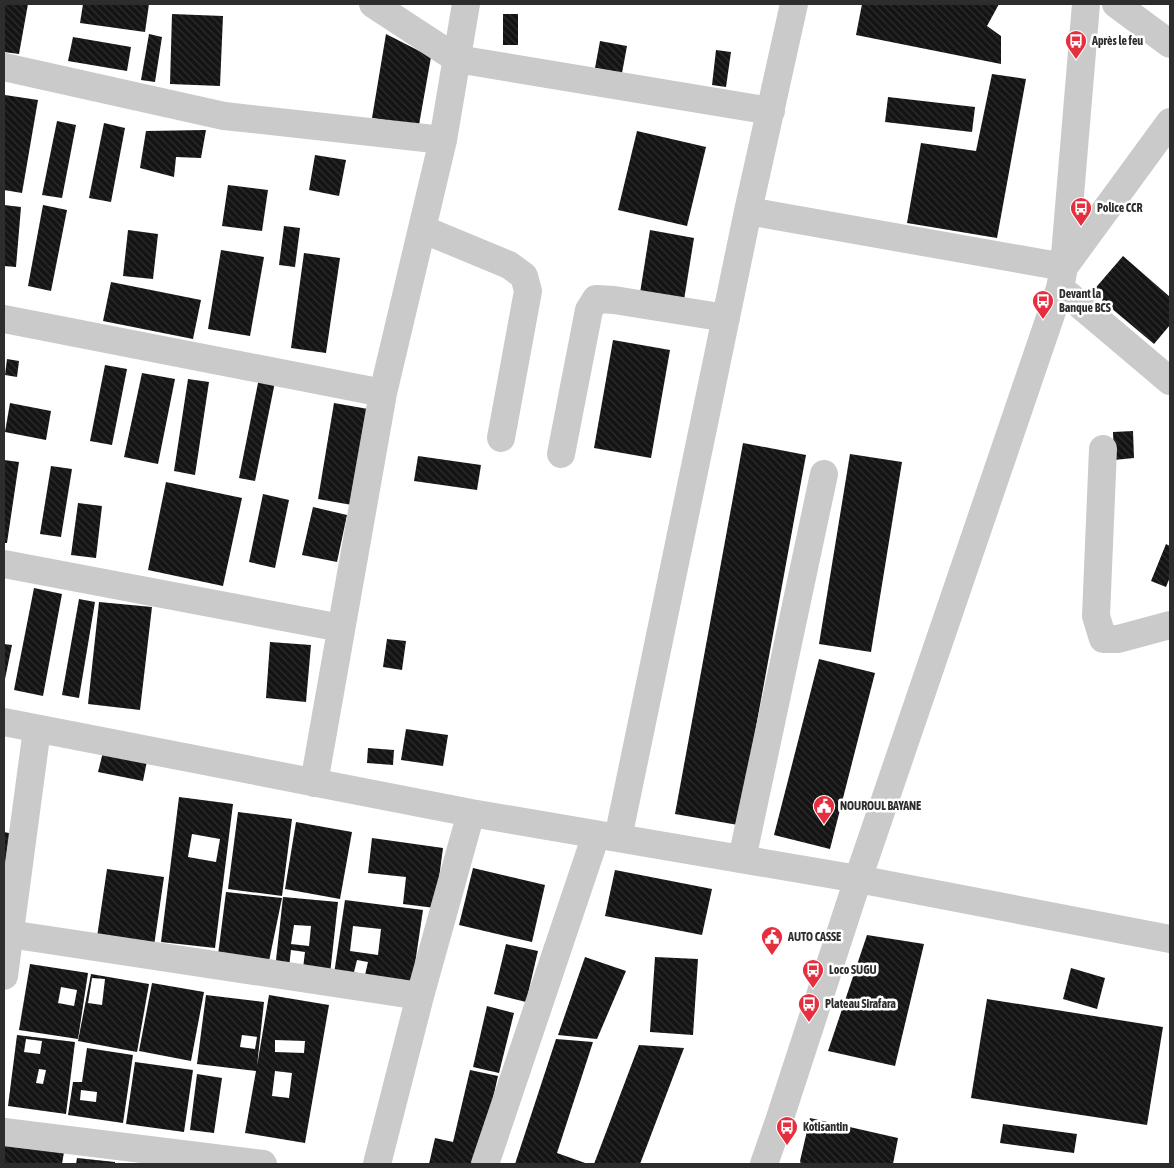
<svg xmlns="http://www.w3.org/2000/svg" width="1174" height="1168" font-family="'Asap Condensed',sans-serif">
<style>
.building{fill:url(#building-back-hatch);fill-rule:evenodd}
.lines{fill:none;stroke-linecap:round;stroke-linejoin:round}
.minor{stroke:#cacaca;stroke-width:28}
.labels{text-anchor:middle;stroke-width:5;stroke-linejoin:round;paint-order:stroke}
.poi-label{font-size:12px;font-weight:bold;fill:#2d2d2d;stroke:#fff;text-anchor:start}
</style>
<defs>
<pattern id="building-back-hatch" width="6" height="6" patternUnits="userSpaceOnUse" patternTransform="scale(1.25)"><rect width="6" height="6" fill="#141414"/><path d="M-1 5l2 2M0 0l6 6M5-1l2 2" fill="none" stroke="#2e2e2e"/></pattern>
</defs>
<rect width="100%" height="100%" fill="#fff"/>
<path class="building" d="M4,4H28L19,54L4,52Z
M83,4H149L145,32L80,23Z
M862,4H999L987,26L1001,36V64L856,35Z
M172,14L223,16L220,86L170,84Z
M503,14H518V45H503Z
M149,34L162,37L155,82L141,80Z
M386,34L431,57L419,125L372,118Z
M73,37L131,47L127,71L68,61Z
M600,41L627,46L622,73L595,68Z
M716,50L731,52L726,87L712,85Z
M992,74L1026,79L997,238L907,223L921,143L976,151Z
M5,95L38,100L22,193L4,190V101Z
M888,97L975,107L972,132L885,122Z
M57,121L76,125L62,198L42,195Z
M104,123L125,128L111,202L89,198Z
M206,130L201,158L176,157L174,177L140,168L146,131Z
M637,131L706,147L687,226L618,210Z
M315,155L346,160L339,196L309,190Z
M228,185L268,190L262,231L222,226Z
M4,205L21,207L16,267L4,266Z
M43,205L67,210L51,291L28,286Z
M284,226L300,228L295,267L279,265Z
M128,230L158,234L153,279L123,276Z
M650,230L694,238L684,300L640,293Z
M221,250L264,257L250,336L208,329Z
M304,253L340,258L326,353L291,348Z
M1123,256L1170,297V325L1154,344L1092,292Z
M111,282L201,300L193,339L103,321Z
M613,340L670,350L651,458L594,448Z
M7,359L19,361L17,377L5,375Z
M105,365L127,369L112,445L90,441Z
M142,373L175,379L158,464L124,457Z
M259,378L275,382L255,481L239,478Z
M188,379L209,382L195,475L174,471Z
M10,403L51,411L46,440L5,432Z
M334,403L368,409L352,505L318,499Z
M1133,431L1134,458L1114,460L1113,432Z
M743,443L806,455L738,825L675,814Z
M850,454L902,462L871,652L819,644Z
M418,456L481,465L477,490L414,481Z
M4,460L19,462L7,543H4Z
M51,466L72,469L61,537L40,534Z
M166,482L242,498L223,586L148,570Z
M263,494L289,500L275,568L249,562Z
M78,503L102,506L96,558L71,555Z
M313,507L347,515L337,562L302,555Z
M1166,544L1170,546V577L1166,587L1151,581Z
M34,588L62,594L43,696L14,690Z
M79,599L95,602L79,698L62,695Z
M99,602L152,607L140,710L88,704Z
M387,639L406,641L402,670L383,667Z
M270,642L311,645L306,702L266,698Z
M4,644L12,645L5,679H4Z
M819,659L875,673L830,849L774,835Z
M406,729L448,735L443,766L401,760Z
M368,748L394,750L393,765L367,763Z
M103,752L147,761L143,781L98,772Z
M179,797L233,804L215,948L161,942ZM192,834L220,839L216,862L188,857Z
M238,812L292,819L282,896L228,889Z
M296,822L352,832L340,899L285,889Z
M4,832L14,834L4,878Z
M372,838L443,848L435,908L403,904L406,877L368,873Z
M473,868L545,885L532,942L459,925Z
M107,869L164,877L154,946L97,937Z
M615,870L712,889L702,935L605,916Z
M226,892L282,898L268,966L218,955Z
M283,897L338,902L330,974L275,969ZM294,925L311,926L309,946L291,944ZM291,950L305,952L303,968L289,967Z
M345,900L423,910L412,984L334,974ZM353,926L381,929L378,955L350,951ZM357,960L368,962L365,975L354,972Z
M867,935L924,944L895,1066L828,1051Z
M506,944L538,951L526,1002L494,994Z
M585,957L626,971L597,1039L558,1035Z
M655,957L698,959L693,1035L650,1032Z
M30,964L88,973L78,1039L19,1030ZM61,987L77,990L74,1006L58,1003Z
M1071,968L1105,978L1097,1009L1063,999Z
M91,974L149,984L137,1052L78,1041ZM92,978L105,979L102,1005L88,1003Z
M152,983L204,992L191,1061L139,1051Z
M206,995L264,1002L257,1066L269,995L329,1005L305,1143L245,1133L256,1071L197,1064ZM242,1035L257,1037L255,1049L240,1047ZM275,1040L305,1041L304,1053L275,1052ZM275,1071L292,1073L289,1098L272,1096Z
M987,999L1163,1027L1147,1125L971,1098Z
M487,1006L514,1013L499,1073L473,1067Z
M17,1035L75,1042L66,1114L8,1106ZM26,1039L42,1041L40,1054L24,1052ZM39,1069L46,1070L43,1084L36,1083Z
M556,1039L593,1042L557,1153L588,1164H515Z
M639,1045L684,1048L640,1164H594Z
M87,1048L133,1055L123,1123L68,1115L73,1082H82ZM81,1090L97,1092L96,1102L80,1100Z
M135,1062L193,1070L184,1132L126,1124Z
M470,1070L498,1076L478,1164H429L435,1138L453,1142Z
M197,1074L222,1078L214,1133L190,1130Z
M810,1118L898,1138L893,1164H801L800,1161Z
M1003,1124L1077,1134L1074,1153L1000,1143Z
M4,1145L64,1152L62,1164H4Z
M77,1158L115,1162V1164H76Z"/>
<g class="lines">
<path class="minor" d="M373,4L457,59L771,111
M1116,4L1170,44
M4,67L224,116L443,140
M748,211L1064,267L1170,122
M422,229L509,265L524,276L528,291L501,438
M1060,288L1170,381
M4,319L383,393
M1103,449L1096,616L1103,639H1118L1170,625
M561,454L589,310L596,299L614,300L726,318
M4,564L341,628
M4,722L471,813L858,879L1170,939
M314,783L383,393L443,140L466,4
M618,838L748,211L794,4
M742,859L824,474
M9,934L420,996
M4,976L37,729
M4,1132L263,1164
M377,1164L420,996L471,813
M485,1164L596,835
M764,1164L779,1121L858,879L1060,288L1064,267L1086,4"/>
</g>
<defs>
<g id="bus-pin" transform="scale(1.125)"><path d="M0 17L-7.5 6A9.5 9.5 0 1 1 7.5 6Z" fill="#e52e3e" stroke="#fff"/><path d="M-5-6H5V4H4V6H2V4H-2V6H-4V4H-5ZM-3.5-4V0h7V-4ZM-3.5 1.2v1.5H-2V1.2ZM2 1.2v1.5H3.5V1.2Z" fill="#fff"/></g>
<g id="civic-pin" transform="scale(1.125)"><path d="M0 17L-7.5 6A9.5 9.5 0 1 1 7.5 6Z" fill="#e52e3e" stroke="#fff"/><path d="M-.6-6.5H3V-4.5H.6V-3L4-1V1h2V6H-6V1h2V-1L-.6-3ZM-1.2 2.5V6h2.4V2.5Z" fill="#fff"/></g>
</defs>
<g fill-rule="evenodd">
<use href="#bus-pin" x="1076" y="41"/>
<use href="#bus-pin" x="1081" y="208"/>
<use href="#bus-pin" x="1043" y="301"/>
<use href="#civic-pin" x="824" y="806"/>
<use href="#civic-pin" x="772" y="937"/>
<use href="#bus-pin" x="813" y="970"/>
<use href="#bus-pin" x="809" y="1004"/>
<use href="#bus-pin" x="787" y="1127"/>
</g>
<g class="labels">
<g class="poi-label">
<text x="1092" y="45">Après le feu</text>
<text x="1097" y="212">Police CCR</text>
<text x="1059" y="298">Devant la<tspan x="1059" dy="14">Banque BCS</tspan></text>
<text x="840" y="810">NOUROUL BAYANE</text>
<text x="788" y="941">AUTO CASSE</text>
<text x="829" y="974">Loco SUGU</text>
<text x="825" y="1008">Plateau Sirafara</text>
<text x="803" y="1131">Kotisantin</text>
</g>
</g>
<rect width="1174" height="1168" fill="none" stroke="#2d2d2d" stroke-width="10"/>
</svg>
